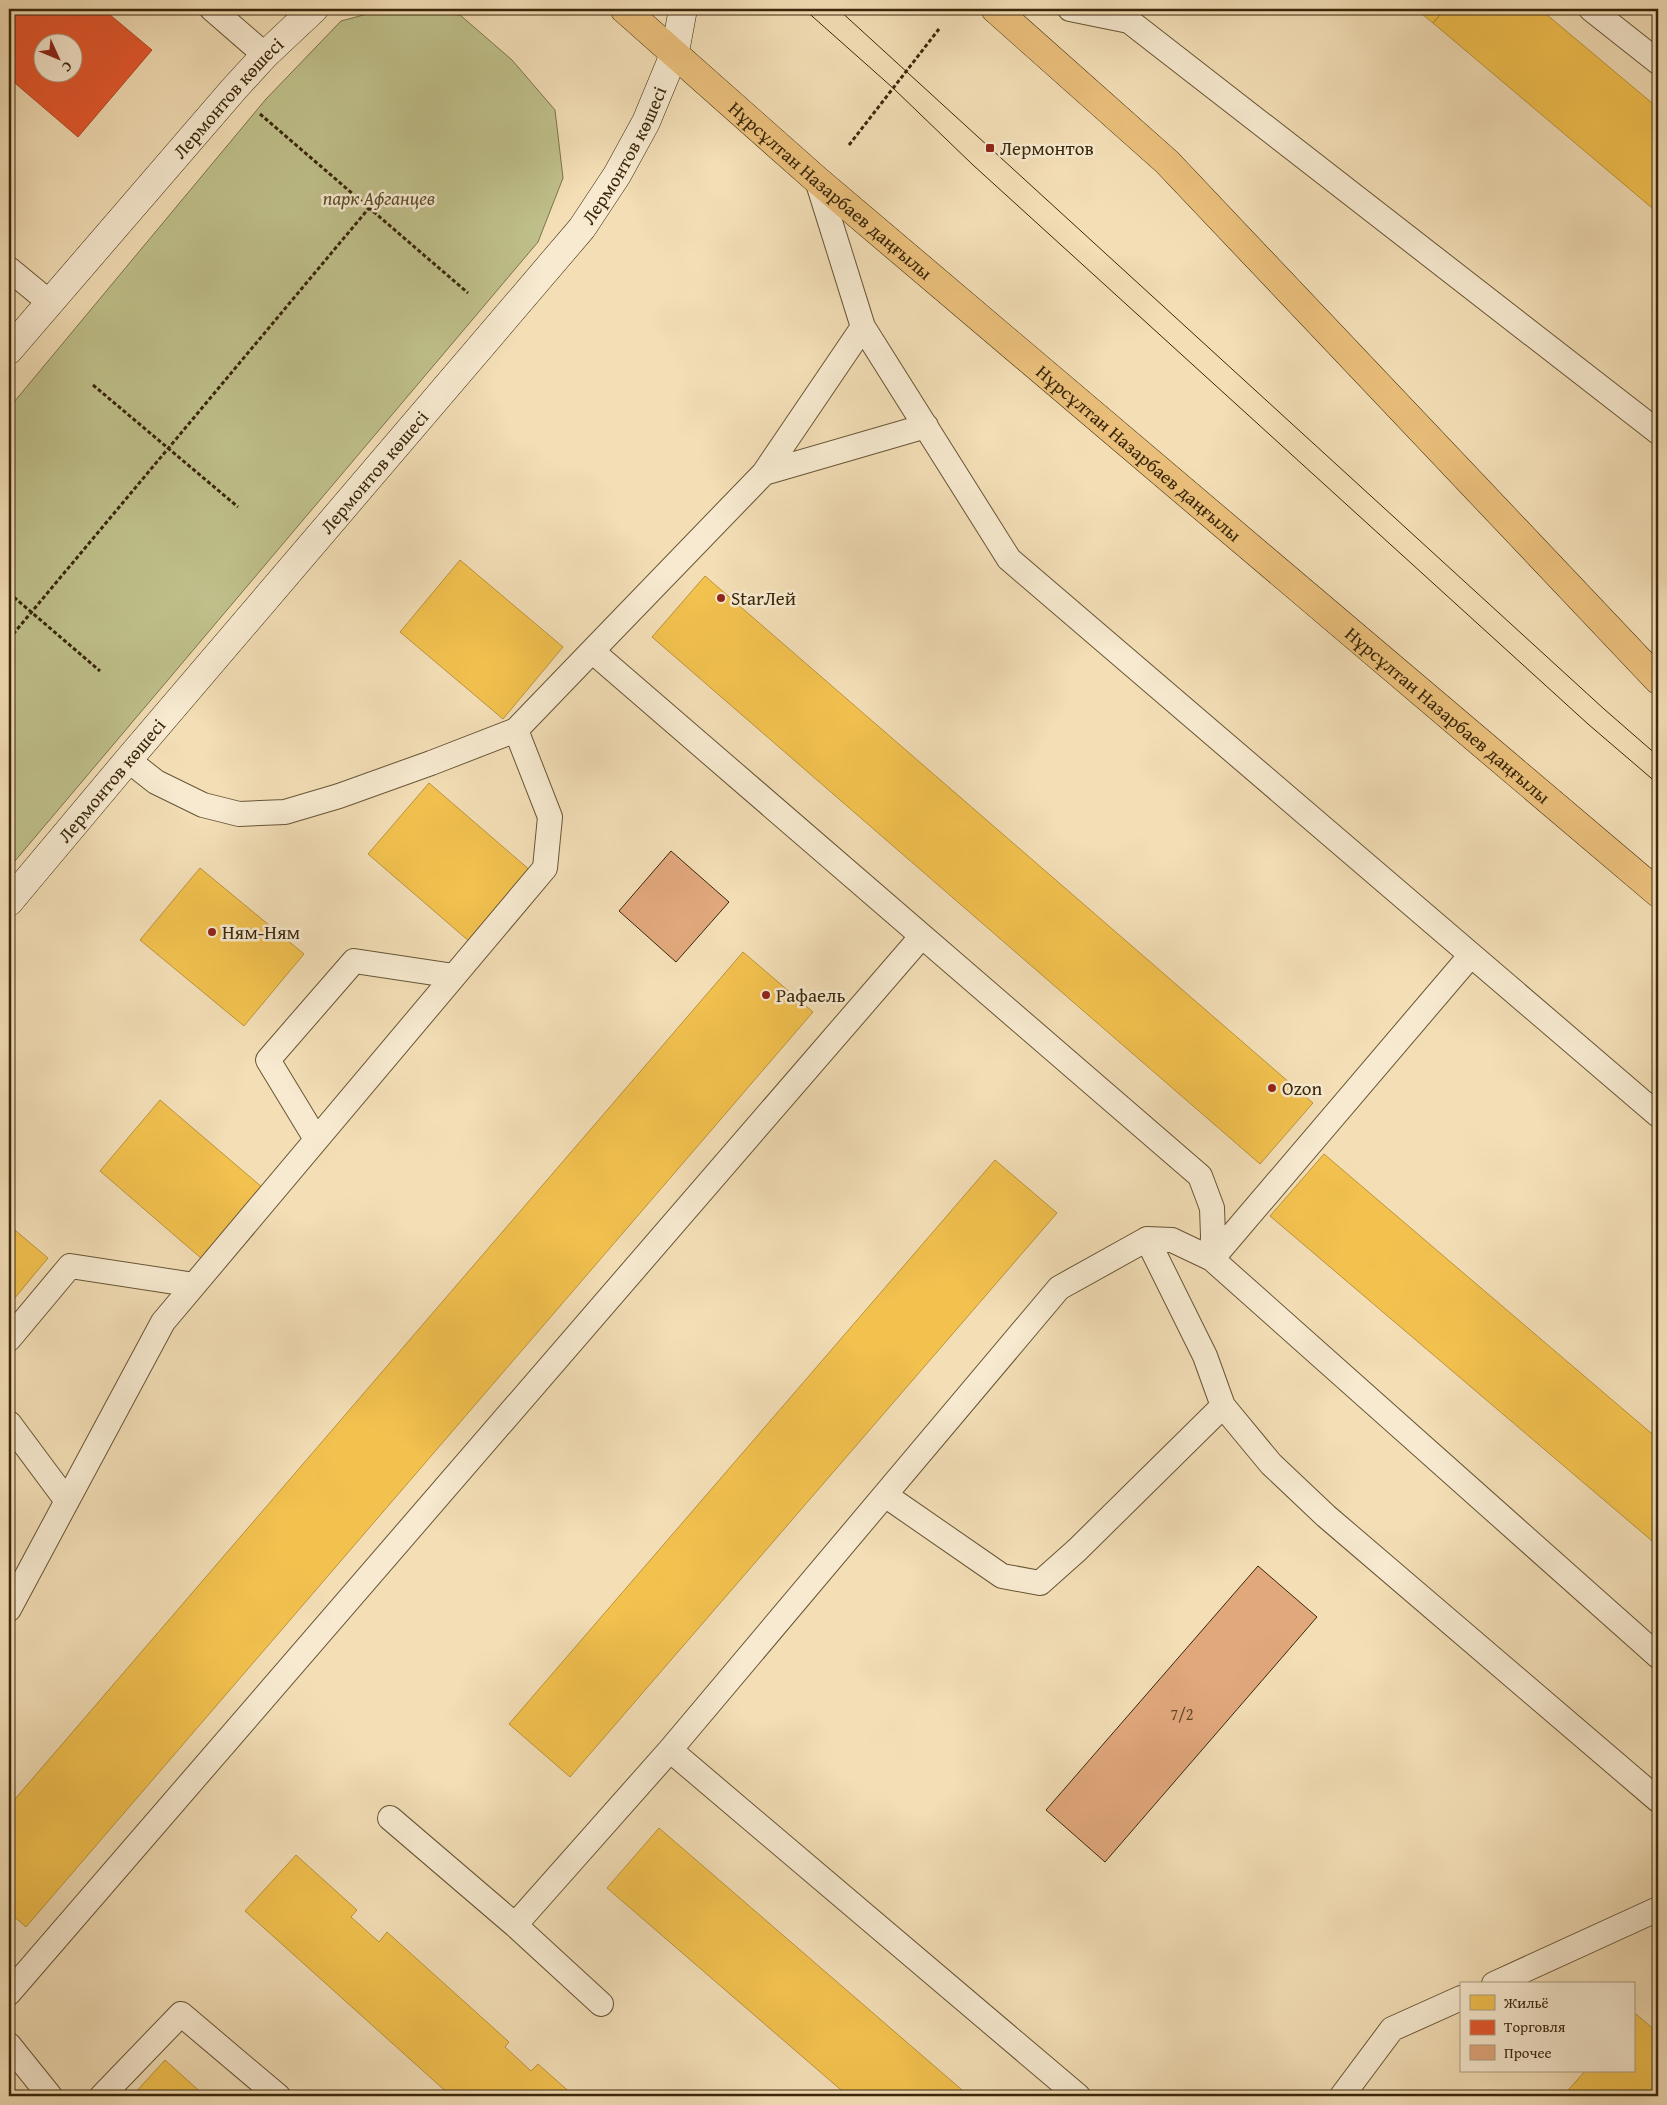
<svg xmlns="http://www.w3.org/2000/svg" width="1667" height="2105" font-family="'Gentium Book Plus',serif">
<style>
.green{fill:#bfc08b;stroke:#7c744a}
.homes{fill:#f2c14e;stroke:#bb933a}
.shops{fill:#e4572e;stroke:#b14923;fill-rule:evenodd}
.building{fill:#e1a87c;stroke:#3a270a}
.lines{fill:none;stroke-linecap:round;stroke-linejoin:round}
.lane-casing{stroke:#685535;stroke-width:26}
.secondary-casing{stroke:#3a270a;stroke-width:29}
.primary-casing{stroke:#3a270a;stroke-width:29}
.path{stroke:#3a270a;stroke-width:3;stroke-dasharray:4 2.5;stroke-linecap:butt}
.lane{stroke:#f7ead0;stroke-width:24}
.secondary{stroke:#f7ead0;stroke-width:28}
.primary{stroke:#eabf7b;stroke-width:28}
.tram{stroke:#3a270a;stroke-width:1}
.poi-dot{fill:#8f2418;stroke:#f7ead0;stroke-width:2}
.labels{text-anchor:middle;stroke-width:5;stroke-linejoin:round;paint-order:stroke}
.number-label{font-size:16px;fill:#644726}
.street-label{font-size:19px;fill:#3a270a;stroke:#f7ead0}
.poi-label{font-size:19px;fill:#3a270a;stroke:#f7ead0;text-anchor:start}
.park-label{font-size:19px;font-style:italic;fill:#5b4d2a;stroke:#f7ead0}
</style>
<rect width="100%" height="100%" fill="#f3deb6"/>
<filter id="stains"><feTurbulence type="fractalNoise" baseFrequency=".004" numOctaves="4"/><feColorMatrix values="0 0 0 0 .2 0 0 0 0 .09 0 0 0 0 .02 0 0 0 .5 -.17"/></filter>
<radialGradient id="worn" r=".72"><stop offset=".6" stop-color="#630" stop-opacity="0"/><stop offset="1" stop-color="#630" stop-opacity=".3"/></radialGradient>
<path class="green" d="M386,9L460,15L512,60L555,110L563,178L538,242L9,868V408L266,99L341,21Z"/>
<path class="homes" d="M1416,9H1445L1433,23Z
M1445,9H1540L1658,108V213L1433,23Z
M460,560L563,647L503,719L400,632Z
M705,576L1313,1103L1260,1164L652,637Z
M429,783L531,871L470,942L368,854Z
M200,868L304,954L244,1026L140,940Z
M743,952L813,1012L26,1927L9,1912V1806Z
M160,1100L263,1188L202,1259L100,1171Z
M1324,1154L1658,1439V1546L1270,1216Z
M995,1160L1057,1213L570,1777L509,1724Z
M9,1225L48,1258L9,1305Z
M659,1828L969,2096H848L607,1888Z
M296,1855L357,1910L351,1917L379,1942L387,1932L509,2042L505,2047L531,2071L538,2064L574,2096H451L245,1911Z
M1636,2014L1658,2033V2096H1563L1585,2071H1633V2017Z
M165,2060L205,2096H132Z"/>
<path class="shops" d="M9,9H103L152,50L78,137L9,78ZM42,42H72V72H42Z"/>
<path class="building" d="M671,851L729,902L676,962L619,911Z
M1258,1566L1317,1617L1105,1862L1046,1810Z"/>
<g class="lines">
<g class="lane-casing">
<path id="lane" d="M212,9L265,55
M1070,9L1129,21L1658,432
M1591,9L1658,62
M817,180L863,327L1009,559L1658,1115
M9,269L49,302
M926,426L764,473L592,651L1200,1176L1212,1208L1213,1236L1212,1259
M764,473L863,327
M128,760L156,782L203,805L239,814L285,812L339,796L431,763L516,730
M316,1139L268,1060L354,961L454,976
M1147,1239L1205,1356L1223,1406L1271,1464L1326,1516L1658,1800
M1212,1259L1471,955
M9,1339L70,1266L194,1285
M9,1423L67,1501
M885,1495L1002,1576L1040,1583L1077,1550L1223,1406
M9,1609L163,1322L545,868L550,817L516,730L592,651
M670,1750L1059,1288L1147,1239L1172,1240L1212,1259L1658,1656
M390,1818L515,1925
M1494,1984L1658,1909
M9,1993L922,936
M601,2004L515,1925L670,1750L1078,2096
M9,2045L50,2096
M102,2096L181,2014L278,2096
M1342,2096L1392,2029L1461,1998"/>
</g>
<g class="secondary-casing">
<g id="secondary">
<path id="s1" d="M9,350L233,90L265,55L314,9"/>
<path id="s2" d="M9,902L128,760L582,228L617,175L646,122L675,52L683,9"/>
</g>
</g>
<g class="primary-casing">
<g id="primary">
<path id="s3" d="M624,9L817,180L1658,893"/>
<path d="M995,9L1167,162L1658,680"/>
</g>
</g>
<path class="path" d="M260,114L468,293
M849,145L939,29
M93,385L238,507
M9,593L100,671
M9,639L369,208"/>
<use href="#lane" class="lane"/>
<use href="#secondary" class="secondary"/>
<use href="#primary" class="primary"/>
<path class="tram" d="M804,9L893,88L973,165L1588,724L1658,784
M838,9L1604,709L1658,756"/>
</g>
<g class="poi-dot">
<rect x="985" y="143" width="10" height="10" rx="2.5"/>
<circle cx="721" cy="598" r="5"/>
<circle cx="212" cy="932" r="5"/>
<circle cx="766" cy="995" r="5"/>
<circle cx="1272" cy="1088" r="5"/>
</g>
<g class="labels">
<g class="number-label">
<text x="1182" y="1720">7/2</text>
</g>
<g class="street-label">
<text dy="7" stroke="none"><textPath href="#s1" startOffset="334">Лермонтов көшесі</textPath></text>
<text dy="7" stroke="none"><textPath href="#s2" startOffset="969">Лермонтов көшесі</textPath></text>
<text dy="7" stroke="none"><textPath href="#s3" startOffset="275">Нұрсұлтан Назарбаев даңғылы</textPath></text>
<text dy="7" stroke="none"><textPath href="#s3" startOffset="680">Нұрсұлтан Назарбаев даңғылы</textPath></text>
<text dy="7" stroke="none"><textPath href="#s2" startOffset="564">Лермонтов көшесі</textPath></text>
<text dy="7" stroke="none"><textPath href="#s3" startOffset="1085">Нұрсұлтан Назарбаев даңғылы</textPath></text>
<text dy="7" stroke="none"><textPath href="#s2" startOffset="159">Лермонтов көшесі</textPath></text>
</g>
<g class="poi-label">
<text x="1000" y="155">Лермонтов</text>
<text x="731" y="605">StarЛей</text>
<text x="222" y="939">Ням-Ням</text>
<text x="776" y="1002">Рафаель</text>
<text x="1282" y="1095">Ozon</text>
</g>
<g class="park-label">
<text x="379" y="205">парк Афганцев</text>
</g>
</g>
<rect width="1667" height="2105" fill="none" stroke="#f3deb6" stroke-width="30"/>
<rect x="10" y="10" width="1647" height="2085" fill="none" stroke="#3a270a" stroke-width="2.5"/>
<rect x="15" y="15" width="1637" height="2075" fill="none" stroke="#3a270a"/>
<rect x="1460" y="1982" width="175" height="90" fill="#f7ead0" stroke="#ab9c81"/>
<rect x="1470" y="1995" width="25" height="15" fill="#f2c14e" stroke="#ab9c81"/>
<text x="1504" y="2008" font-size="15" fill="#3a270a">Жильё</text>
<rect x="1470" y="2020" width="25" height="15" fill="#e4572e" stroke="#ab9c81"/>
<text x="1504" y="2032" font-size="15" fill="#3a270a">Торговля</text>
<rect x="1470" y="2045" width="25" height="15" fill="#e1a87c" stroke="#ab9c81"/>
<text x="1504" y="2058" font-size="15" fill="#3a270a">Прочее</text>
<g transform="translate(58 58) rotate(134)"><circle r="24" fill="#f7ead0" stroke="#ab9c81"/>
<path d="M0-4L9 19L0 12L-9 19Z" fill="#8f2418"/>
<text y="-8" font-size="14" font-weight="bold" text-anchor="middle" fill="#3a270a">С</text>
</g>
<rect width="100%" height="100%" filter="url(#stains)"/>
<rect width="100%" height="100%" fill="url(#worn)"/>
</svg>
